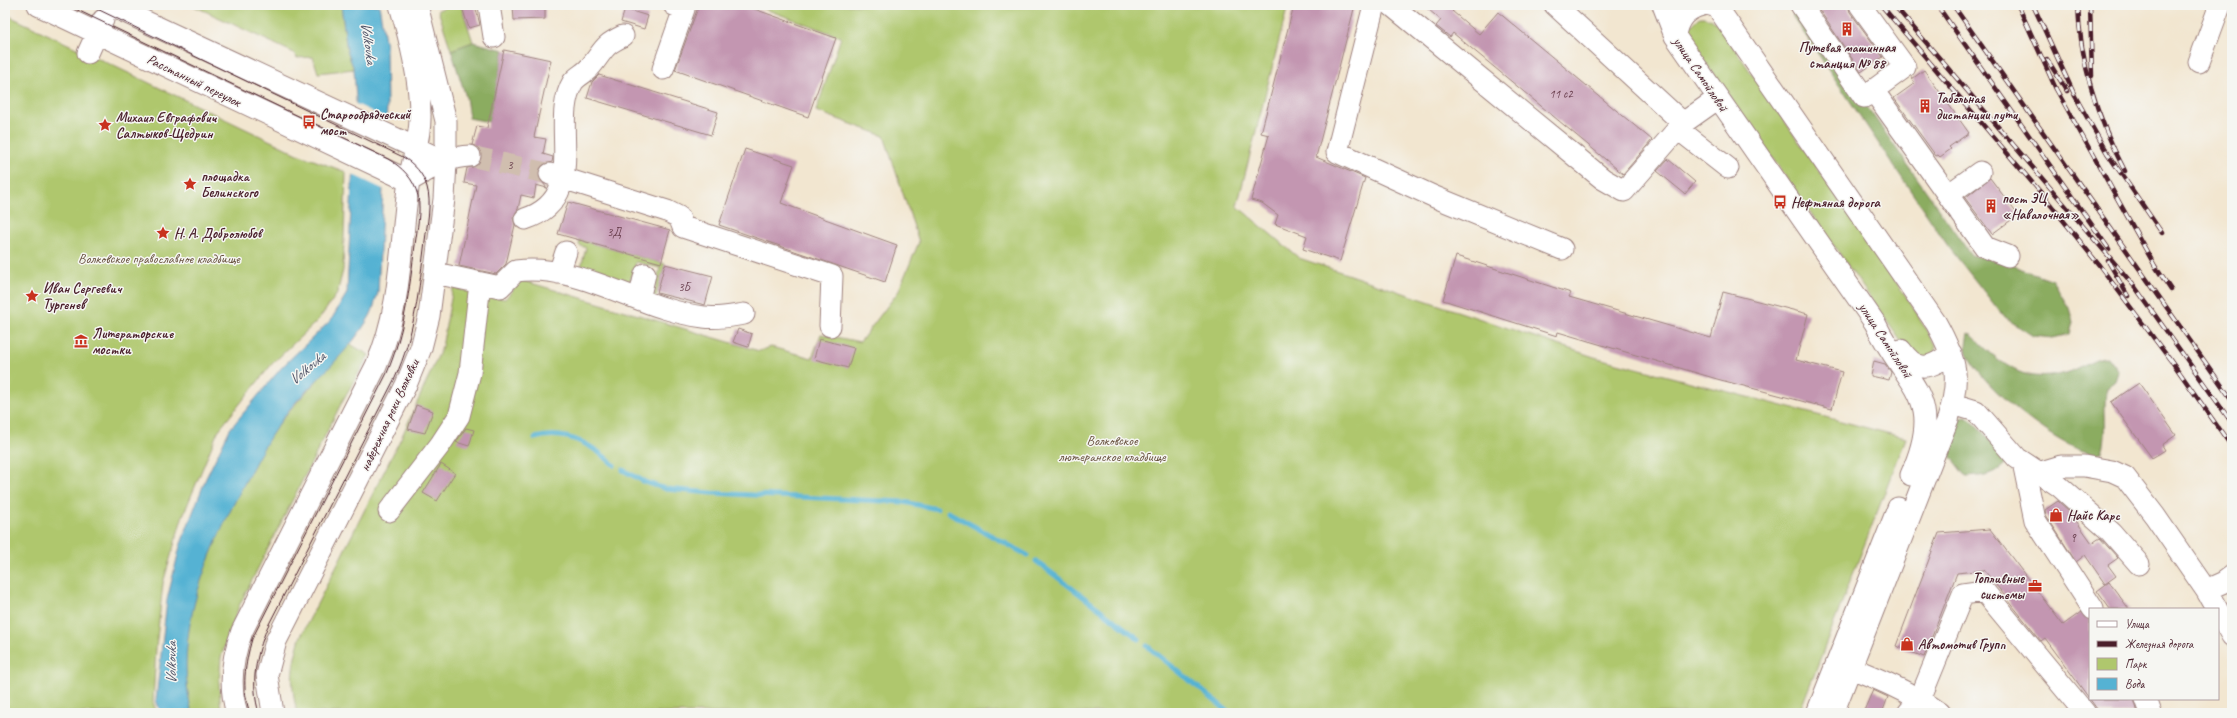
<svg xmlns="http://www.w3.org/2000/svg" width="2237" height="718" font-family="Caveat,sans-serif">
<style>
.green{fill:#afc76d;stroke:#7c734c}
.forest{fill:#8bac60;stroke:#6a6646}
.water{fill:#55b2d3;stroke:#50687f}
.pier{fill:#f2e6d0}
.lines{fill:none;stroke-linecap:round;stroke-linejoin:round}
.stream{stroke:#55b2d3;stroke-width:5}
.building{fill:#c396b1}
.minor-tunnel{stroke:#d0beaf;stroke-width:21;stroke-dasharray:21 10;stroke-linecap:butt}
.minor-casing{stroke:#9e827e;stroke-width:23}
.minor{stroke:#fff;stroke-width:21}
.tram{stroke:#4a1f2b;stroke-width:1}
.rail-casing{stroke:#4a1f2b;stroke-width:4.5}
.rail{stroke:#f6f6f2;stroke-width:3;stroke-dasharray:9;stroke-linecap:butt}
.labels{text-anchor:middle;stroke-width:3;stroke-linejoin:round;paint-order:stroke}
.number-label{font-size:12px;fill:#683d4c}
.poi-label{font-size:14px;font-weight:bold;fill:#4a1f2b;stroke:#f6f6f2;text-anchor:start}
.street-label{font-size:14px;fill:#4a1f2b;stroke:#f6f6f2}
.park-label{font-size:14px;fill:#68513f;stroke:#f6f6f2}
.water-label{font-size:15px;font-style:italic;fill:#4e5266;stroke:#f6f6f2}
</style>
<rect width="100%" height="100%" fill="#f6f6f2"/>
<filter id="ink" filterUnits="userSpaceOnUse"><feTurbulence type="fractalNoise" baseFrequency=".025" numOctaves="2"/><feDisplacementMap in="SourceGraphic" scale="8" xChannelSelector="R" yChannelSelector="G"/><feConvolveMatrix kernelMatrix="1 2 1 2 8 2 1 2 1" color-interpolation-filters="sRGB"/></filter>
<filter id="wash" filterUnits="userSpaceOnUse"><feTurbulence type="fractalNoise" baseFrequency=".012" numOctaves="4" result="noise"/><feDisplacementMap in="SourceGraphic" scale="16" xChannelSelector="R" yChannelSelector="G"/><feGaussianBlur stdDeviation="0.9" result="paint"/><feColorMatrix in="noise" values="0 0 0 0 0 0 0 0 0 0 0 0 0 0 0 0 0 1.4 0 .05"/><feComposite in="paint" operator="in"/></filter>
<g filter="url(#wash)">
<rect width="100%" height="100%" fill="#f2e6d0"/>
<path class="green" d="M192,5H341L347,51L354,69L318,73L313,57L297,58L294,53Z
M452,5H461L473,42L451,50L438,10Z
M754,5H1288L1237,206L1299,258L1594,357L1906,438L1799,713H297C290,680 291,670 300,638L403,434L442,347L453,288L505,299L521,280L759,351L771,347L812,358L821,334L860,342L898,292L919,242L884,136L816,111L841,37Z
M5,14L300,155L346,172L343,270L337,294L319,319L272,364L218,431L182,518L163,583L156,648L153,702L157,713H5Z
M1700,17H1705L1716,22L1914,308L1935,346V352L1926,361L1907,350L1689,39L1688,29Z
M580,240L665,264L656,297L653,296L660,268L636,262L629,285L580,271L586,248L579,245Z
M350,344L369,355L343,400L239,606L221,657L219,683L221,713H192C171,634 207,554 243,485C252,470 259,452 269,437C293,404 323,375 350,344Z"/>
<path class="forest" d="M1797,11L1802,14L1971,255L2000,261L2052,280L2069,308L2073,322L2070,334L2053,338L2033,336L2004,317L1948,246L1793,17V13Z
M473,42L504,50L489,122L469,118L466,97L451,50Z
M1968,333C1976,337 1980,344 1986,349C2013,373 2031,382 2066,373C2081,369 2094,356 2108,357L2119,372L2116,381L2107,388C2102,409 2109,432 2102,452C2073,464 1970,378 1966,349C1966,344 1967,338 1968,333Z
M1964,417L1971,419L2004,457V465C1993,476 1981,476 1966,477L1950,456L1954,421Z"/>
<path class="water" d="M341,5H379L386,46L387,106L378,293C375,300 374,309 370,316C350,352 315,379 289,410C270,434 256,461 242,488C207,555 172,635 192,713H161L156,700L167,600L180,546L206,478L230,429L282,367L331,320L347,293L356,99L354,69L347,51Z"/>
<path class="pier" d="M354,103L388,119L385,190L351,174Z"/>
<g class="lines">
<path class="stream" d="M535,438C566,429 592,444 614,465
M623,470L645,482L666,489L712,493L904,502L937,509
M948,512L1027,555
M1036,561L1139,639
M1147,646L1230,713"/>
</g>
<g id="blocks">
<path class="building" d="M461,5H475L480,25L469,28Z
M513,5H545V19L514,20Z
M699,5H743L836,38L808,117L675,70Z
M1294,5H1355L1316,157L1365,178L1340,261L1303,249L1307,236L1275,224L1278,215L1262,203L1251,200L1269,135L1261,133Z
M1423,5H1457L1452,11L1479,34L1498,12L1652,140L1623,174L1453,33L1450,37L1436,26L1441,20Z
M1816,5H1848L1850,12L1883,57L1861,72Z
M625,9L648,16L644,29L621,22Z
M504,50L551,60L534,137L546,139L543,154L553,157L552,162L542,165L538,171V177L547,188L536,185L534,198L521,195L518,209L513,218L515,225L506,264L496,274L459,266L476,185L464,183L467,168L476,166L481,161L480,150L472,145L477,126L487,128Z
M1924,70L1969,133L1949,147L1951,149L1940,157L1938,155L1936,156L1894,98L1915,83L1912,79Z
M599,75L718,112L711,135L587,98L592,82Z
M745,149L794,165L781,203L897,245L885,282L719,225Z
M1668,159L1695,182L1685,194L1657,171Z
M1990,178L2018,215L1992,234L1965,198Z
M568,202L670,230L661,263L558,234Z
M1456,256L1571,293L1569,297L1711,338L1723,292L1808,314L1796,360L1842,372L1832,409L1717,379L1558,332L1557,336L1443,300Z
M665,264L713,276L705,305L657,293Z
M738,329L752,334L748,347L733,342Z
M819,339L854,348L848,368L814,359Z
M1874,361L1885,364L1891,372L1889,380L1871,376Z
M2139,383L2176,435L2162,445L2165,450L2152,458L2111,402Z
M416,405L433,411L425,433L408,429Z
M466,428L474,430L469,446L456,442Z
M441,464L455,473L437,501L423,493Z
M2058,501L2069,511L2092,543L2100,538L2118,558L2108,565L2116,576L2105,584L2085,555L2076,562L2046,515L2045,510Z
M1990,529L2063,625L2081,612L2090,620V699H2134L2138,713H2100L2045,638L2041,641L1984,570L1957,573L1924,657L1896,646L1939,533Z
M2109,582L2129,609H2110L2097,591Z
M1873,690L1888,697L1882,713H1863Z"/>
</g>
</g>
<g filter="url(#ink)">
<use href="#blocks" fill-opacity="0" stroke="#9e827e" stroke-width="1"/>
<g class="lines">
<path class="minor-tunnel" d="M470,156L550,174"/>
<g class="minor-casing">
<path id="minor" d="M38,5L409,181
M110,5L446,162
M489,5L494,37
M1374,5L1337,152L1435,197L1562,249
M1391,5L1603,179L1624,191L1683,123L1717,99
M1555,5L1683,123
M1663,5L1675,36L1875,323C1906,388 1947,394 1911,475
M1710,5L1717,7L1936,323C1957,361 1961,378 1948,419L1833,713
M1801,5L1864,97L1905,67L1860,5
M1675,36C1677,19 1686,9 1702,5
M88,53L103,20
M2199,62L2220,5
M663,69L684,9L674,5
M1873,90L1985,247L2008,256
M1678,129L1728,168
M550,174L667,211L679,217L683,227L832,276L830,326
M409,181C426,171 449,156 470,156
M1948,195L1980,172
M525,219C592,197 548,123 573,82C577,76 586,73 591,66C605,49 602,46 623,36
M435,273L500,287L516,271C582,263 640,310 704,317C718,319 731,316 744,314
M559,273L566,252
M639,299L645,274
M1901,350C1917,373 1931,369 1951,353
M1953,404L1976,411L2017,458L2059,486L2111,532L2139,564
M2023,462L2035,520L2093,609
M2038,473L2061,466H2084L2112,471L2125,477L2155,516L2206,590L2217,609
M389,511L440,445L459,416L470,373L480,283
M2206,590L2224,582L2232,576
M2218,611L2232,636
M1839,663C1874,677 1909,691 1940,713
M2146,699L2151,713
M237,713C228,685 232,658 242,631L376,366C402,308 400,243 409,181C412,160 421,137 420,115C420,79 410,40 400,5
M273,713L267,675L276,641L406,385L421,348L429,316L444,199L446,162V121L417,5
M1817,713L1898,508
M1908,713L1920,699L1963,594L1984,591L2085,713"/>
</g>
<use href="#minor" class="minor"/>
<path class="tram" d="M67,5L388,159C402,167 414,179 418,196C421,212 417,229 415,245C409,291 405,330 387,373L252,639C245,664 241,688 250,713
M89,5L403,157C414,164 423,173 427,187C432,204 427,224 425,241C419,289 415,334 395,378L267,628C256,656 250,683 259,713"/>
<g class="rail-casing">
<path id="rail" d="M1881,5L2042,194L2099,265L2171,361
M1894,5L2135,287L2232,423
M1937,5L2109,249
M1953,5L2232,400
M2018,5L2056,89L2155,266L2171,290
M2033,5L2075,96L2107,153L2162,233
M2078,5C2080,65 2097,118 2125,171
M2090,5L2092,76
M2047,59L2067,91
M2108,261L2128,296
M2168,356L2232,447"/>
</g>
<use href="#rail" class="rail"/>
</g>
</g>
<defs>
<g id="building-bare" transform="scale(1.08)"><path d="M-4-6H4V6H1V3H-1V6H-4ZM-2.5-4.3h1.7v1.8h-1.7ZM.8-4.3h1.7v1.8H.8ZM-2.5-1h1.7V.8h-1.7ZM.8-1h1.7V.8H.8Z" fill="#c8321e" stroke="#f6f6f2" stroke-width="2.5" paint-order="stroke"/></g>
<g id="bus-bare" transform="scale(1.08)"><path d="M-5-6H5V4H4V6H2V4H-2V6H-4V4H-5ZM-3.5-4V0h7V-4ZM-3.5 1.2v1.5H-2V1.2ZM2 1.2v1.5H3.5V1.2Z" fill="#c8321e" stroke="#f6f6f2" stroke-width="2.5" paint-order="stroke"/></g>
<g id="sight-bare" transform="scale(1.08)"><path d="M0-6L1.8-2.2L6-1.7L2.9 1.2L3.7 5.4L0 3.3L-3.7 5.4L-2.9 1.2L-6-1.7L-1.8-2.2Z" fill="#c8321e" stroke="#f6f6f2" stroke-width="2.5" paint-order="stroke"/></g>
<g id="museum-bare" transform="scale(1.08)"><path d="M0-6L6-3V-2H-6V-3ZM-5-1h2V3h-2ZM-1-1h2V3h-2ZM3-1h2V3H3ZM-6 4H6V6H-6Z" fill="#c8321e" stroke="#f6f6f2" stroke-width="2.5" paint-order="stroke"/></g>
<g id="shop-bare" transform="scale(1.08)"><path d="M-5-2.5h2.3a2.7 3.5 0 0 1 5.4 0H5L5.5 6h-11ZM-1.5-2.5h3a1.5 2.3 0 0 0-3 0Z" fill="#c8321e" stroke="#f6f6f2" stroke-width="2.5" paint-order="stroke"/></g>
<g id="office-bare" transform="scale(1.08)"><path d="M-6-3h4V-5.5h4V-3h4V5H-6ZM-1-4.5V-3h2v-1.5ZM-6 0V1H6V0Z" fill="#c8321e" stroke="#f6f6f2" stroke-width="2.5" paint-order="stroke"/></g>
</defs>
<g fill-rule="evenodd">
<use href="#building-bare" x="1847" y="29"/>
<use href="#building-bare" x="1925" y="106"/>
<use href="#bus-bare" x="309" y="122"/>
<use href="#sight-bare" x="105" y="125"/>
<use href="#sight-bare" x="190" y="184"/>
<use href="#bus-bare" x="1780" y="202"/>
<use href="#building-bare" x="1991" y="206"/>
<use href="#sight-bare" x="163" y="233"/>
<use href="#sight-bare" x="32" y="296"/>
<use href="#museum-bare" x="81" y="341"/>
<use href="#shop-bare" x="2056" y="515"/>
<use href="#office-bare" x="2035" y="586"/>
<use href="#shop-bare" x="1907" y="644"/>
</g>
<g class="labels">
<g class="number-label">
<text x="1561" y="98">11 с2</text>
<text x="510" y="169">3</text>
<text x="614" y="236">3Д</text>
<text x="684" y="291">3Б</text>
<text x="2073" y="542">9</text>
</g>
<g class="poi-label">
<text x="1847" y="52" text-anchor="middle">Путевая машинная<tspan x="1847" dy="16">станция № 88</tspan></text>
<text x="1936" y="103">Табельная<tspan x="1936" dy="16">дистанции пути</tspan></text>
<text x="320" y="119">Старообрядческий<tspan x="320" dy="16">мост</tspan></text>
<text x="116" y="122">Михаил Евграфович<tspan x="116" dy="16">Салтыков-Щедрин</tspan></text>
<text x="201" y="181">площадка<tspan x="201" dy="16">Белинского</tspan></text>
<text x="2002" y="203">пост ЭЦ<tspan x="2002" dy="16">«Навалочная»</tspan></text>
<text x="1791" y="207">Нефтяная дорога</text>
<text x="174" y="238">Н. А. Добролюбов</text>
<text x="43" y="293">Иван Сергеевич<tspan x="43" dy="16">Тургенев</tspan></text>
<text x="92" y="338">Литераторские<tspan x="92" dy="16">мостки</tspan></text>
<text x="2067" y="520">Найс Карс</text>
<text x="2024" y="583" text-anchor="end">Топливные<tspan x="2024" dy="16">системы</tspan></text>
<text x="1918" y="649">Автомотив Групп</text>
</g>
<g class="street-label">
<text transform="translate(1701 74) rotate(56)" y="5">улица Самойловой</text>
<text transform="translate(194 80) rotate(26)" y="5">Расстанный переулок</text>
<text transform="translate(1886 340) rotate(57)" y="5">улица Самойловой</text>
<text transform="translate(389 415) rotate(-65)" y="5">набережная реки Волковки</text>
</g>
<g class="park-label">
<text x="159" y="263">Волковское православное кладбище</text>
<text x="1112" y="445">Волковское<tspan x="1112" dy="16">лютеранское кладбище</tspan></text>
</g>
<g class="water-label">
<text transform="translate(369 43) rotate(82)" y="5">Volkovka</text>
<text transform="translate(307 368) rotate(-40)" y="5">Volkovka</text>
<text transform="translate(171 663) rotate(-90)" y="5">Volkovka</text>
</g>
</g>
<rect width="2237" height="718" fill="none" stroke="#f6f6f2" stroke-width="20"/>
<rect x="2089" y="608" width="130" height="92" fill="#f6f6f2" stroke="#b1a0a2"/>
<rect x="2097" y="621" width="20" height="6" fill="#ffffff" stroke="#b1a0a2"/>
<text x="2125" y="628" font-size="12" fill="#4a1f2b">Улица</text>
<rect x="2097" y="641" width="20" height="6" fill="#4a1f2b" stroke="#b1a0a2"/>
<text x="2125" y="648" font-size="12" fill="#4a1f2b">Железная дорога</text>
<rect x="2097" y="658" width="20" height="12" fill="#afc76d" stroke="#b1a0a2"/>
<text x="2125" y="668" font-size="12" fill="#4a1f2b">Парк</text>
<rect x="2097" y="678" width="20" height="12" fill="#55b2d3" stroke="#b1a0a2"/>
<text x="2125" y="688" font-size="12" fill="#4a1f2b">Вода</text>
</svg>
